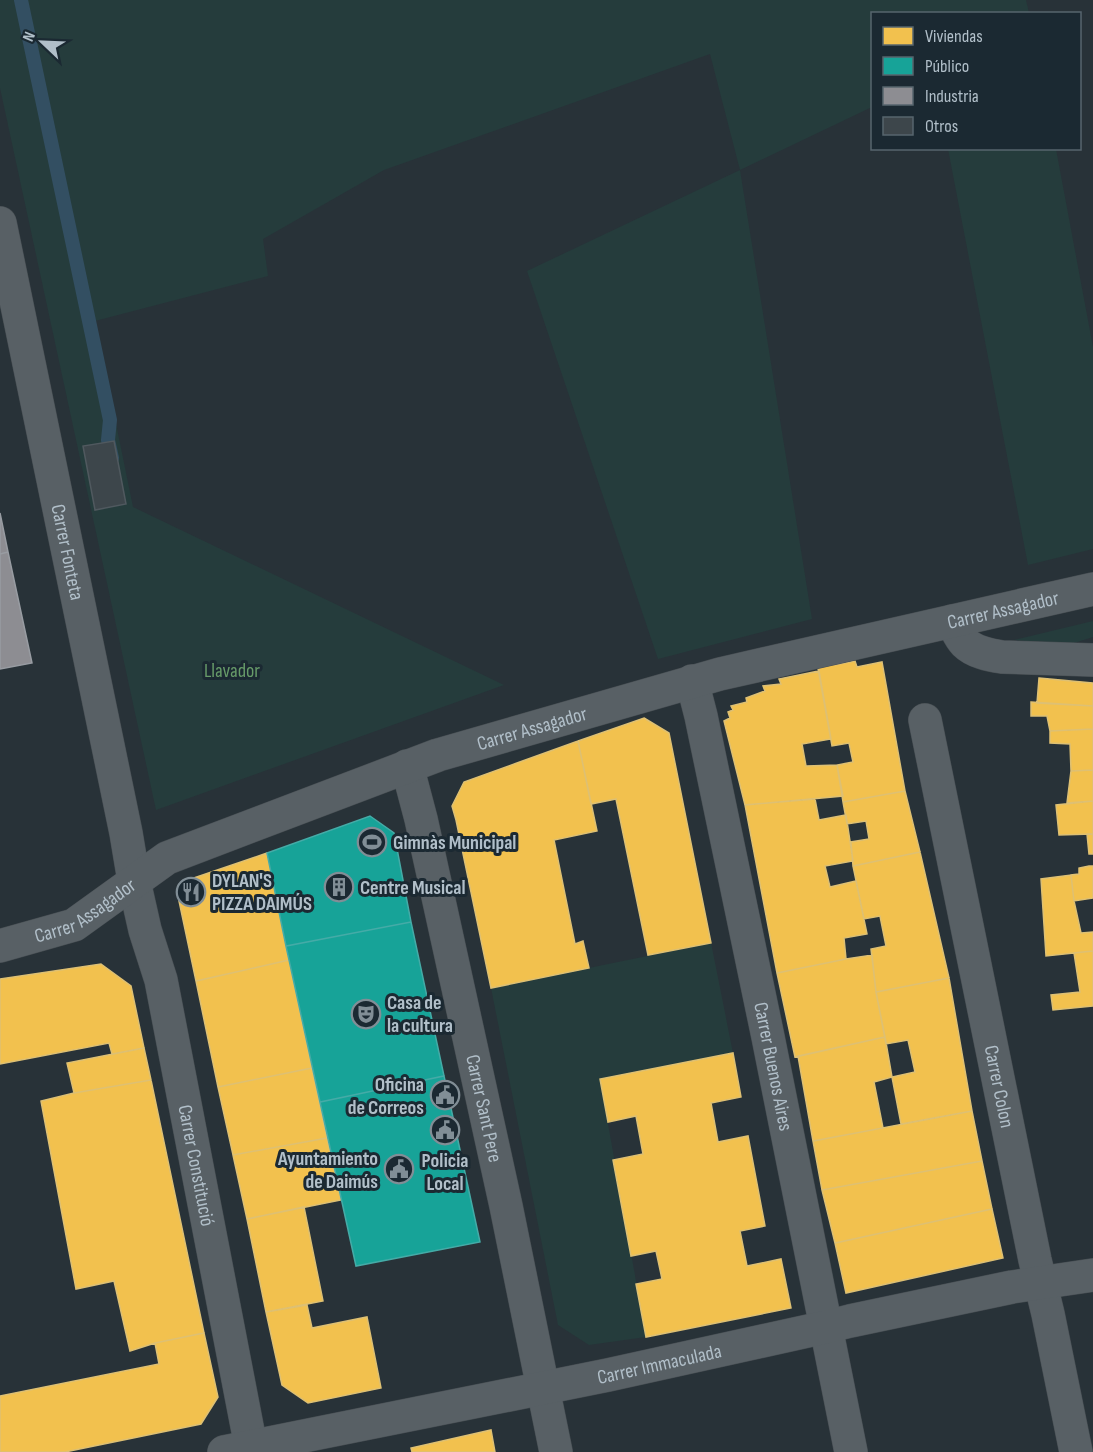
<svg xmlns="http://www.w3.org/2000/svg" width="1093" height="1452" font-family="'Sofia Sans Condensed',sans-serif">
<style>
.green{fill:#253c3c}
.homes{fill:#f2c14e;stroke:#dec073;stroke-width:1.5}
.public{fill:#17a398;stroke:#45aba7;stroke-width:1.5}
.industry{fill:#8d8d92;stroke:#989ca2;stroke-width:1.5}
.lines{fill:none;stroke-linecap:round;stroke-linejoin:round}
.stream{stroke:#334f62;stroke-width:14}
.building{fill:#3d464b;stroke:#50595f;stroke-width:1.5}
.minor-casing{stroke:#464d52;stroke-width:34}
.minor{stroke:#586065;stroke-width:33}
.labels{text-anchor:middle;stroke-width:6;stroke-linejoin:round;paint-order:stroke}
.street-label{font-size:20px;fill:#b1bfc9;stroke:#1b2932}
.park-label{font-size:20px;fill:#679b69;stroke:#1b2932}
.poi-label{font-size:20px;font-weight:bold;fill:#b1bfc9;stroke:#1b2932;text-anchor:start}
</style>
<rect width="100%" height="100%" fill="#283238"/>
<path class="green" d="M0,0H1026L1029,13L872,14V107L740,170L812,619L658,659L527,271L740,170L710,54L384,170L263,239L268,276L95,321L133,507L504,685L156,810L0,88Z
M948,149H1056L1093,347V549L1028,565Z
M1093,621V637L1071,644L1014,640Z
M711,943L733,1053L600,1079L646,1337L589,1345L558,1325L491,988Z"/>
<path class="homes" d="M833,659L835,665L855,661L857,667L882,662L905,791L843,802L837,765L853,762L849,743L832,746L817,663Z
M819,671L831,739L802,744L806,766L837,765L843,796L745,805L724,721L730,718L728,712L733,710L731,706L747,702L746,698L765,691L763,686L781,684L779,679Z
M1039,678L1093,683V706L1037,703Z
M1031,702L1093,706V729L1050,731L1047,716H1031Z
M644,718L669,733L711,943L648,955L616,799L591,804L578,741Z
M1093,729V770L1071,771L1070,744L1050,743V731Z
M578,741L597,831L554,840L575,944L583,941L589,968L491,988L456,820L452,806L464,782Z
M1093,770V801L1067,803L1071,771Z
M905,791L920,852L853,866L851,842L869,839L866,821L847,824L843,802Z
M815,799L819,820L846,815L853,861L825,866L830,887L856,881L867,934L844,938L846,959L777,973L745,805Z
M1093,801V834L1059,835L1056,805Z
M1087,834H1093V854H1089Z
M920,852L949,978L876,992L871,949L886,946L880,916L864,919L853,866Z
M267,853L289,960L196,981L179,901L181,888L191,879Z
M1089,866H1093V898L1074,901L1071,875L1079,874V868Z
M1071,875L1074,901L1081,933L1093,932V951L1046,956L1041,879Z
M1093,951V1006L1053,1010L1051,995L1080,992L1074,953Z
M872,955L876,992L885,1037L795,1057L777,973L846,959Z
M289,960L312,1068L218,1087L196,981Z
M101,964L131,986L144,1048L112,1054L109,1043L0,1064V979Z
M949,978L972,1111L901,1124L892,1077L915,1072L908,1040L886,1044L876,992Z
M885,1037L892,1077L874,1082L883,1128L813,1141L798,1056Z
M144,1048L151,1080L74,1093L67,1063Z
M733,1053L741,1097L711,1103L718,1142L748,1136L765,1226L740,1231L747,1266L781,1259L791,1308L646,1337L636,1284L662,1279L656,1251L631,1256L613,1160L643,1154L636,1116L608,1122L600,1079Z
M312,1068L327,1138L233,1155L218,1087Z
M151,1080L204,1333L155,1343L130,1351L114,1281L76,1289L41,1101L74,1093Z
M972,1111L982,1161L822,1190L813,1141Z
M327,1138L341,1200L247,1219L233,1155Z
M982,1161L992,1209L835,1243L822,1190Z
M304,1207L323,1301L266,1312L247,1219Z
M992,1209L1003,1258L846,1293L835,1243Z
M307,1305L312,1328L367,1317L381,1388L308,1403L282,1385L266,1312Z
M204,1333L218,1397L201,1424L65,1452H0V1396L159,1364L155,1343Z
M491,1430L495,1452H412L411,1448Z"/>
<path class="public" d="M370,816L394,833L411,922L286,946L267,853Z
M411,922L444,1076L320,1102L286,946Z
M444,1076L480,1242L356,1266L320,1102Z"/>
<path class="industry" d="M0,513L8,552L0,554Z
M8,552L32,663L0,669V554Z"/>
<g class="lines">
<path class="stream" d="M21,0L110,420L108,440L112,458"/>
</g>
<path class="building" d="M114,441L126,504L95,510L83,446Z"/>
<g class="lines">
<g class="minor-casing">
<g id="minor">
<path id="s1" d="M0,223L126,833L134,881L145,930L161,980L252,1452"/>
<path d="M952,621C956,628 959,637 965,643C974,652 989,655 1002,657L1093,660"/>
<path id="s2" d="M692,681L701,716L768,1037L851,1452"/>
<path id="s3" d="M925,720L1035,1260L1048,1314L1076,1452"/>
<path id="s4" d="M407,766L421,819L506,1206L556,1452"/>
<path id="s5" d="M0,946L74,925L167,858L438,755L720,674L1093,589"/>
<path id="s6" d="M224,1452L608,1375L826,1327L850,1321L1012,1287L1093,1275"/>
</g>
</g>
<use href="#minor" class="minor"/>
</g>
<defs>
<g id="stadium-ring" transform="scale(1.5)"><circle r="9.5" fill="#1b2932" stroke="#818e96" stroke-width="1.5"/><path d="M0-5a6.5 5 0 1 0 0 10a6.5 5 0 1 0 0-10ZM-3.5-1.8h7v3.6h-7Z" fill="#818e96"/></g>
<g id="building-ring" transform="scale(1.5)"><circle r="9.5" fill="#1b2932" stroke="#818e96" stroke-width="1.5"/><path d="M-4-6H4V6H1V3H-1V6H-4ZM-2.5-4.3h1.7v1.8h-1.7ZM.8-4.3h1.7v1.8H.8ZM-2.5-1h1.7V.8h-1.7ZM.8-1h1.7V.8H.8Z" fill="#818e96"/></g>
<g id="restaurant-ring" transform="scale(1.5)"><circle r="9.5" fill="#1b2932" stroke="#818e96" stroke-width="1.5"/><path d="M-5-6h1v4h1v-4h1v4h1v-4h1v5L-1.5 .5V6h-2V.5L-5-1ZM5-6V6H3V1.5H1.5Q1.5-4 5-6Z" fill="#818e96"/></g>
<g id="theatre-ring" transform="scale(1.5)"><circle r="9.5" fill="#1b2932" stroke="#818e96" stroke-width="1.5"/><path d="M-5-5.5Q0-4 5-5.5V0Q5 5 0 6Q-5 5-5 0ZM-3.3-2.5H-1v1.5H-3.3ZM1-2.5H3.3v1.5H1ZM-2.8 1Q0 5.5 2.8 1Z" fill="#818e96"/></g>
<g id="civic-ring" transform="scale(1.5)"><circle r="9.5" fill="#1b2932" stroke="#818e96" stroke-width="1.5"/><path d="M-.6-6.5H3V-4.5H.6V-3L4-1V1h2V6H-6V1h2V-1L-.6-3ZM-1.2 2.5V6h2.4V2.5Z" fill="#818e96"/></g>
</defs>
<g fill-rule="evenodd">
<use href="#stadium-ring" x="372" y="842"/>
<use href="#building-ring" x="339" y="887"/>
<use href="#restaurant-ring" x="191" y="892"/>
<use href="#theatre-ring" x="366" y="1014"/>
<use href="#civic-ring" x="445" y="1095"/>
<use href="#civic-ring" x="445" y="1130"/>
<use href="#civic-ring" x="399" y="1169"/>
</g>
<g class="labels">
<g class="street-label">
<text dy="7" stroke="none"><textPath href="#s1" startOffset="336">Carrer Fonteta</textPath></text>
<text dy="7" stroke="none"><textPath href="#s5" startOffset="1065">Carrer Assagador</textPath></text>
<text dy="7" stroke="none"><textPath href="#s5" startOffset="579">Carrer Assagador</textPath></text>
<text dy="7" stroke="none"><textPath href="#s5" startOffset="93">Carrer Assagador</textPath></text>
<text dy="7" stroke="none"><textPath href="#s2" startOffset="394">Carrer Buenos Aires</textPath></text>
<text dy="7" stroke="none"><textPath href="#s3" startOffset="374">Carrer Colon</textPath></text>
<text dy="7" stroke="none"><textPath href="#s4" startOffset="351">Carrer Sant Pere</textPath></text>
<text dy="7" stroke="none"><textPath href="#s1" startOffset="963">Carrer Constitució</textPath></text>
<text dy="7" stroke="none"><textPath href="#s6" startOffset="444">Carrer Immaculada</textPath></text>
</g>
<g class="park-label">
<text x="232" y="677">Llavador</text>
</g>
<g class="poi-label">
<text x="393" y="849">Gimnàs Municipal</text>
<text x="212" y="887">DYLAN'S<tspan x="212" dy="23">PIZZA DAIMÚS</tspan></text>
<text x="360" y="894">Centre Musical</text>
<text x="387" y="1009">Casa de<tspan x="387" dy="23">la cultura</tspan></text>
<text x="424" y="1091" text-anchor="end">Oficina<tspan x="424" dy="23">de Correos</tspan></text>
<text x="378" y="1165" text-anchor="end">Ayuntamiento<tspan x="378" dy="23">de Daimús</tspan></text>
<text x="445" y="1167" text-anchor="middle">Policia<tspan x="445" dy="23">Local</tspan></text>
</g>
</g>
<rect x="871" y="12" width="210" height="138" fill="#1b2932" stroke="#57656e" stroke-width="1.5"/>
<rect x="883" y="27" width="30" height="18" fill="#f2c14e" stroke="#57656e" stroke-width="1.5"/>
<text x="925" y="42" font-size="18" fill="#b1bfc9">Viviendas</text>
<rect x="883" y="57" width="30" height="18" fill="#17a398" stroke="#57656e" stroke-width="1.5"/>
<text x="925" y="72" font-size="18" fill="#b1bfc9">Público</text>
<rect x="883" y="87" width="30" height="18" fill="#8d8d92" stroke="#57656e" stroke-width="1.5"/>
<text x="925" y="102" font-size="18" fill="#b1bfc9">Industria</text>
<rect x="883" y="117" width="30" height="18" fill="#3d464b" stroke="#57656e" stroke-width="1.5"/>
<text x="925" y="132" font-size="18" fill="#b1bfc9">Otros</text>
<g transform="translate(42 42) rotate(293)" stroke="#1b2932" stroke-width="4.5" paint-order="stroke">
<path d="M0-4.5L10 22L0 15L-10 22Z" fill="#b1bfc9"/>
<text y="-9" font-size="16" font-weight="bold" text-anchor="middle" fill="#b1bfc9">N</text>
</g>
</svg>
